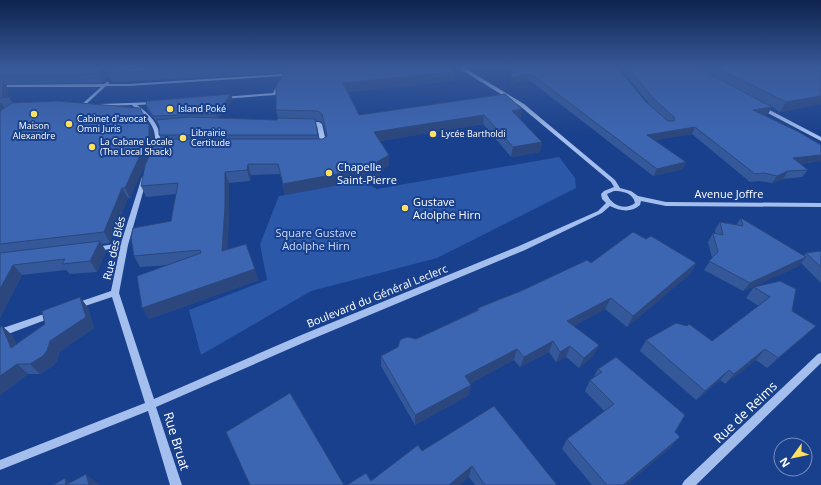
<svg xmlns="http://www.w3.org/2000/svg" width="821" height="485" font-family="'Open Sans',sans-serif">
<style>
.green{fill:#2c58aa}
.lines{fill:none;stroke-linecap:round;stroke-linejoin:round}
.minor{fill:#a4beee;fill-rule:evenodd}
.wall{fill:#345899;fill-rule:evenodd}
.shaded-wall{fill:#2b477d}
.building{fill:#3d66b2;stroke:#2b477d}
.poi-dot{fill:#ffe161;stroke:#19408c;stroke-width:1.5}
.labels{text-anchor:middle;stroke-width:4;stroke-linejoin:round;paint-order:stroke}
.far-poi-label{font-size:9px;fill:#fff;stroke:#19408c;text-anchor:start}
.poi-label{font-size:11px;fill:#fff;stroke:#19408c;text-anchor:start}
.street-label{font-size:11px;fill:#fff;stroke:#19408c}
.park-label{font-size:11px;fill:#cadbfa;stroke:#19408c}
.near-street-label{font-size:13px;fill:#fff;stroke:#19408c}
</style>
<rect width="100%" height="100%" fill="#19408c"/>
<path class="green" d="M559,157L575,178L576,188L437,258L311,291L201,355L189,310L267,280L260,244L279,196L362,181L377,189Z"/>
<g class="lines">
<path class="minor" d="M457,67H463L524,104L615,180L620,188L631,191L638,196L666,202L821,203V207L666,206L641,201L640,205C631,213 620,211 610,206L602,213L525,250L305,342L156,407L182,485H170L148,411L0,470V460L145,403L112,297L76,309L73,308L72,306L73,304L111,291L120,248L96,251L92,249L96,247L121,243L142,177L144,176L147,178L128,245L119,293L154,399L299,336L519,246L598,211L606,203L602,199L601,194L604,191L614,187L611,182L520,106ZM614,191C623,191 633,193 635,203C625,211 611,205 607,194Z
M285,74L287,75L277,94L275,95L223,99L221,98L223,97L273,93L282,76L128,86H106L83,107H81V105L101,87H0V85L104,84L107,82H109V84H128Z
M155,102H157V104L137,105C152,116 163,128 160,148L157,150L154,148C159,126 146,118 132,105L100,106L98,105L100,104Z
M758,106H762L821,137V141L758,108Z
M319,122L322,124L327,146L324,148L321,146L317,126H307L304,124L307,122Z
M53,311L56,312L57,314L56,316L0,337V329Z
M821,353V363L696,485H682L684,481L818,354Z"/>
</g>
<path class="wall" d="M0,67H107L109,72L114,71L118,67H448L454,81L348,92L359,115L522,109L520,119L542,142L540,152L511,157L483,124L380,141L389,165L380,172V177L285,195L280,174L251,175L250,181L229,183V217L227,250L259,280L149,319L169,265L140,267L134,256L171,221L176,194L146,197L141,186L161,139L159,135V127L157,121H156L148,111L146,105L233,100L219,118L277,120L278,118L276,110L284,73L112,82L109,76L102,83L5,84L8,88V97H9L12,102L149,125L154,134L130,198H128L110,243L101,244L106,251L97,272L70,274L66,270L22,275L0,318ZM315,121H320L323,124L326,136L323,139H319Z
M513,67L646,102L665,119L650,105L626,75L618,67H685L702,71L704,67H821V104L780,112L772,107L768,114L763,115L821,145V161L800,164L808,170L802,177L783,179L772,183L759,181L750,182L692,134L655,140L683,169L653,176L528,79L510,85Z
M741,218L804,256L806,253L821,251V283L801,263L799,266L743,291L704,270L712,258L708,242L713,233L715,234V230L720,222L736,225Z
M646,239L696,263L690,274L627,327L605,309L574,326L599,345L593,356L579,368L566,357L556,362L549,352L520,367L514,360L470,383L471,385L469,395L415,425L381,366V356L477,310L478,308L591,263Z
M754,287L816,326L805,336L767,368L756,360L725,384L720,380L696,400L640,351L646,340L712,341L759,306L746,298Z
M80,297L88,308L94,328L59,352L57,361L53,366L40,374H28L0,395V327L2,326L13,336L16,344L45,324Z
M598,369L675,432L671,447L626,485H592L562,449L567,439L604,411L585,391L590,380L593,378Z
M422,451L557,485H475L469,477L371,481Z"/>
<path class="shaded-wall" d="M105,67H107L109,73H108L109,76L102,83L98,74Z
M284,67H329L285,73Z
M455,72L454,81L344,92L343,83Z
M530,73L528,79L510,85L511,78Z
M3,80L8,88V97H2Z
M231,94L233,100L218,120L216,114Z
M821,96V104L780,112L786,102Z
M0,103H1L7,112L0,117Z
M772,107L768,114L749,117L753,110Z
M522,109L520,119L512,111Z
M484,115L483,124L375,142L374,132Z
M149,125L154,134V146L130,198L125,188Z
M695,127L692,134L644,142L647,135Z
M542,142L540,152L511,157L513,147Z
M389,155V165L380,172V177L285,195L283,184L377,162Z
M821,155V161L788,166L793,158Z
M686,162L683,169L653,176L657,169Z
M248,164L251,175L250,181L247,170Z
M788,171L783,179L772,183L777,176Z
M225,172L229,183V217L227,262L222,251Z
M122,188L128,198L110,243L104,232Z
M100,241L106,251L97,272L90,261Z
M806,257L799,266L743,291L750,283Z
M696,263L690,274L627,327L633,316Z
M13,265L22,275L0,318V289Z
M255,269L259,280L149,319L142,308Z
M80,297L88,308L94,328L59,352L57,361L53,366L40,374L30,364L50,341Z
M611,298L605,309L563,332L567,321Z
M2,326L13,336L22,358L11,348Z
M816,326L805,336L767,368L778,358Z
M553,341L549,352L520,367L524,357Z
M599,345L593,356L579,368L584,358Z
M570,346L566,357L556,362L560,352Z
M517,349L514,360L464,387L465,376Z
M765,349L756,360L725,384L734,374Z
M17,364L28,374L0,395V376Z
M729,370L720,380L696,400L705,391Z
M471,385L469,395L415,425V415Z
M680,437L671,447L626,485H623Z
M472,466L469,477L460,485H449Z
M86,474L100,485H89Z
M65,478L74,485H66Z"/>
<path class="building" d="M0,67H105L98,74L0,75Z
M118,67H215L108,73L112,69L114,71Z
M296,67H448L455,72L343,83L359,115L505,94L522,109L512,111L542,142L513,147L484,115L374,132L389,155L377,162L379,166L283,184L278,164H248L247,170L225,172V206L222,251L246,244L255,269L142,308L137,276L201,253L200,250L134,256L131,238L133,228L171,221L178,183L141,186L145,165L157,139H323L327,136L322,114L318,111L276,110V86L286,69Z
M513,67H617L622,73L646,102L668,121H674V117L653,98L627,67H685L686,68L696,67L772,107L753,110L799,132L821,145V155L793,158L808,170L788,171L777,176L764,173L755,174L695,127L647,135L686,162L657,169L530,73L511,78Z
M715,67H821V96L786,102Z
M0,80H3L2,97H9L0,98Z
M231,94L216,114L153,116L146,105L147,101Z
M57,101L140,108L149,125V136L125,188H122L104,232L0,244V111L12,103Z
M188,117L277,120V118L315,119L318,135H159V126L156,120Z
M741,218L806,257L750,283L709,261L718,252L713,233L723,235L720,222L743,226Z
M633,232L646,239L651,236L696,263L633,316L611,298L567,321L599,345L584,358L570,346L560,352L553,341L524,357L517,349L465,376L471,385L415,415L381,356L398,347L400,340L404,338L408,337L416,339L479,310L478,308L521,291L587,260L591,263Z
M100,241L90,261L62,264L65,259L13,265L0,289V253Z
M821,251V267L806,253Z
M780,281L796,289L792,311L816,326L778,358L765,349L734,374L729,370L705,391L646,340L676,323L687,326L689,324L712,341L770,297L754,287Z
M80,297L86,317L50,341L47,351L43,356L30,364H17L0,376V327L2,326L11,348L45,324L42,311Z
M616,357L685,415L675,432L680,437L623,485H607L567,439L614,404L590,380L602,372L598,369Z
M290,393L344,485H250L226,432Z
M494,406L557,485H485L472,466L449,485H347L366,473L371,481L418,445L422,451Z
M86,474L89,485H53L65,478L66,485Z"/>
<linearGradient id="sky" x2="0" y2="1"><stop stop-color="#0e234d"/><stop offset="0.5" stop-color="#385999"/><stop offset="1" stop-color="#385999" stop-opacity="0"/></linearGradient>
<rect width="821" height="135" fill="url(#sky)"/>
<g class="poi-dot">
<circle cx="170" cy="109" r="4"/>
<circle cx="34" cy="114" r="4"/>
<circle cx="69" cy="124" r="4"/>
<circle cx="433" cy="134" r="4"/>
<circle cx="183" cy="138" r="4"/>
<circle cx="92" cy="147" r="4"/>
<circle cx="329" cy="173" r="4"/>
<circle cx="405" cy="208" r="4"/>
</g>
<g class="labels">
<g class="far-poi-label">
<text x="178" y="112">Island Poké</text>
<text x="77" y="122">Cabinet d'avocat<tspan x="77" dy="10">Omni Juris</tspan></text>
<text x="34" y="129" text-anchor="middle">Maison<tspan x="34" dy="10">Alexandre</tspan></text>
<text x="191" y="136">Librairie<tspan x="191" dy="10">Certitude</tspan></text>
<text x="441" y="137">Lycée Bartholdi</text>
<text x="100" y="145">La Cabane Locale<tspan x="100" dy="10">(The Local Shack)</tspan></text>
</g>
<g class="poi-label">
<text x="337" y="171">Chapelle<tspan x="337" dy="13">Saint-Pierre</tspan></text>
<text x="413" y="206">Gustave<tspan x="413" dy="13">Adolphe Hirn</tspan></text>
</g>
<g class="street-label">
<text x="729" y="198">Avenue Joffre</text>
<text transform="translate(114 248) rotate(-77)" y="4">Rue des Blés</text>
<text transform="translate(377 296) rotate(-22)" y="4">Boulevard du Général Leclerc</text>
</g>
<g class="park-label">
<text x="316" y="237">Square Gustave<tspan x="316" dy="13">Adolphe Hirn</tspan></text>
</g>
<g class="near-street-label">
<text transform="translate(745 412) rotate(-44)" y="5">Rue de Reims</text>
<text transform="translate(177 441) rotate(73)" y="5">Rue Bruat</text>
</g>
</g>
<g transform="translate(793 457) rotate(237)"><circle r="19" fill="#19408c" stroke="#758cba"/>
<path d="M0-3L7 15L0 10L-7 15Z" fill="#ffe161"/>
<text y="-6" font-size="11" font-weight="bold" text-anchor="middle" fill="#ffffff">N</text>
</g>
</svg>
